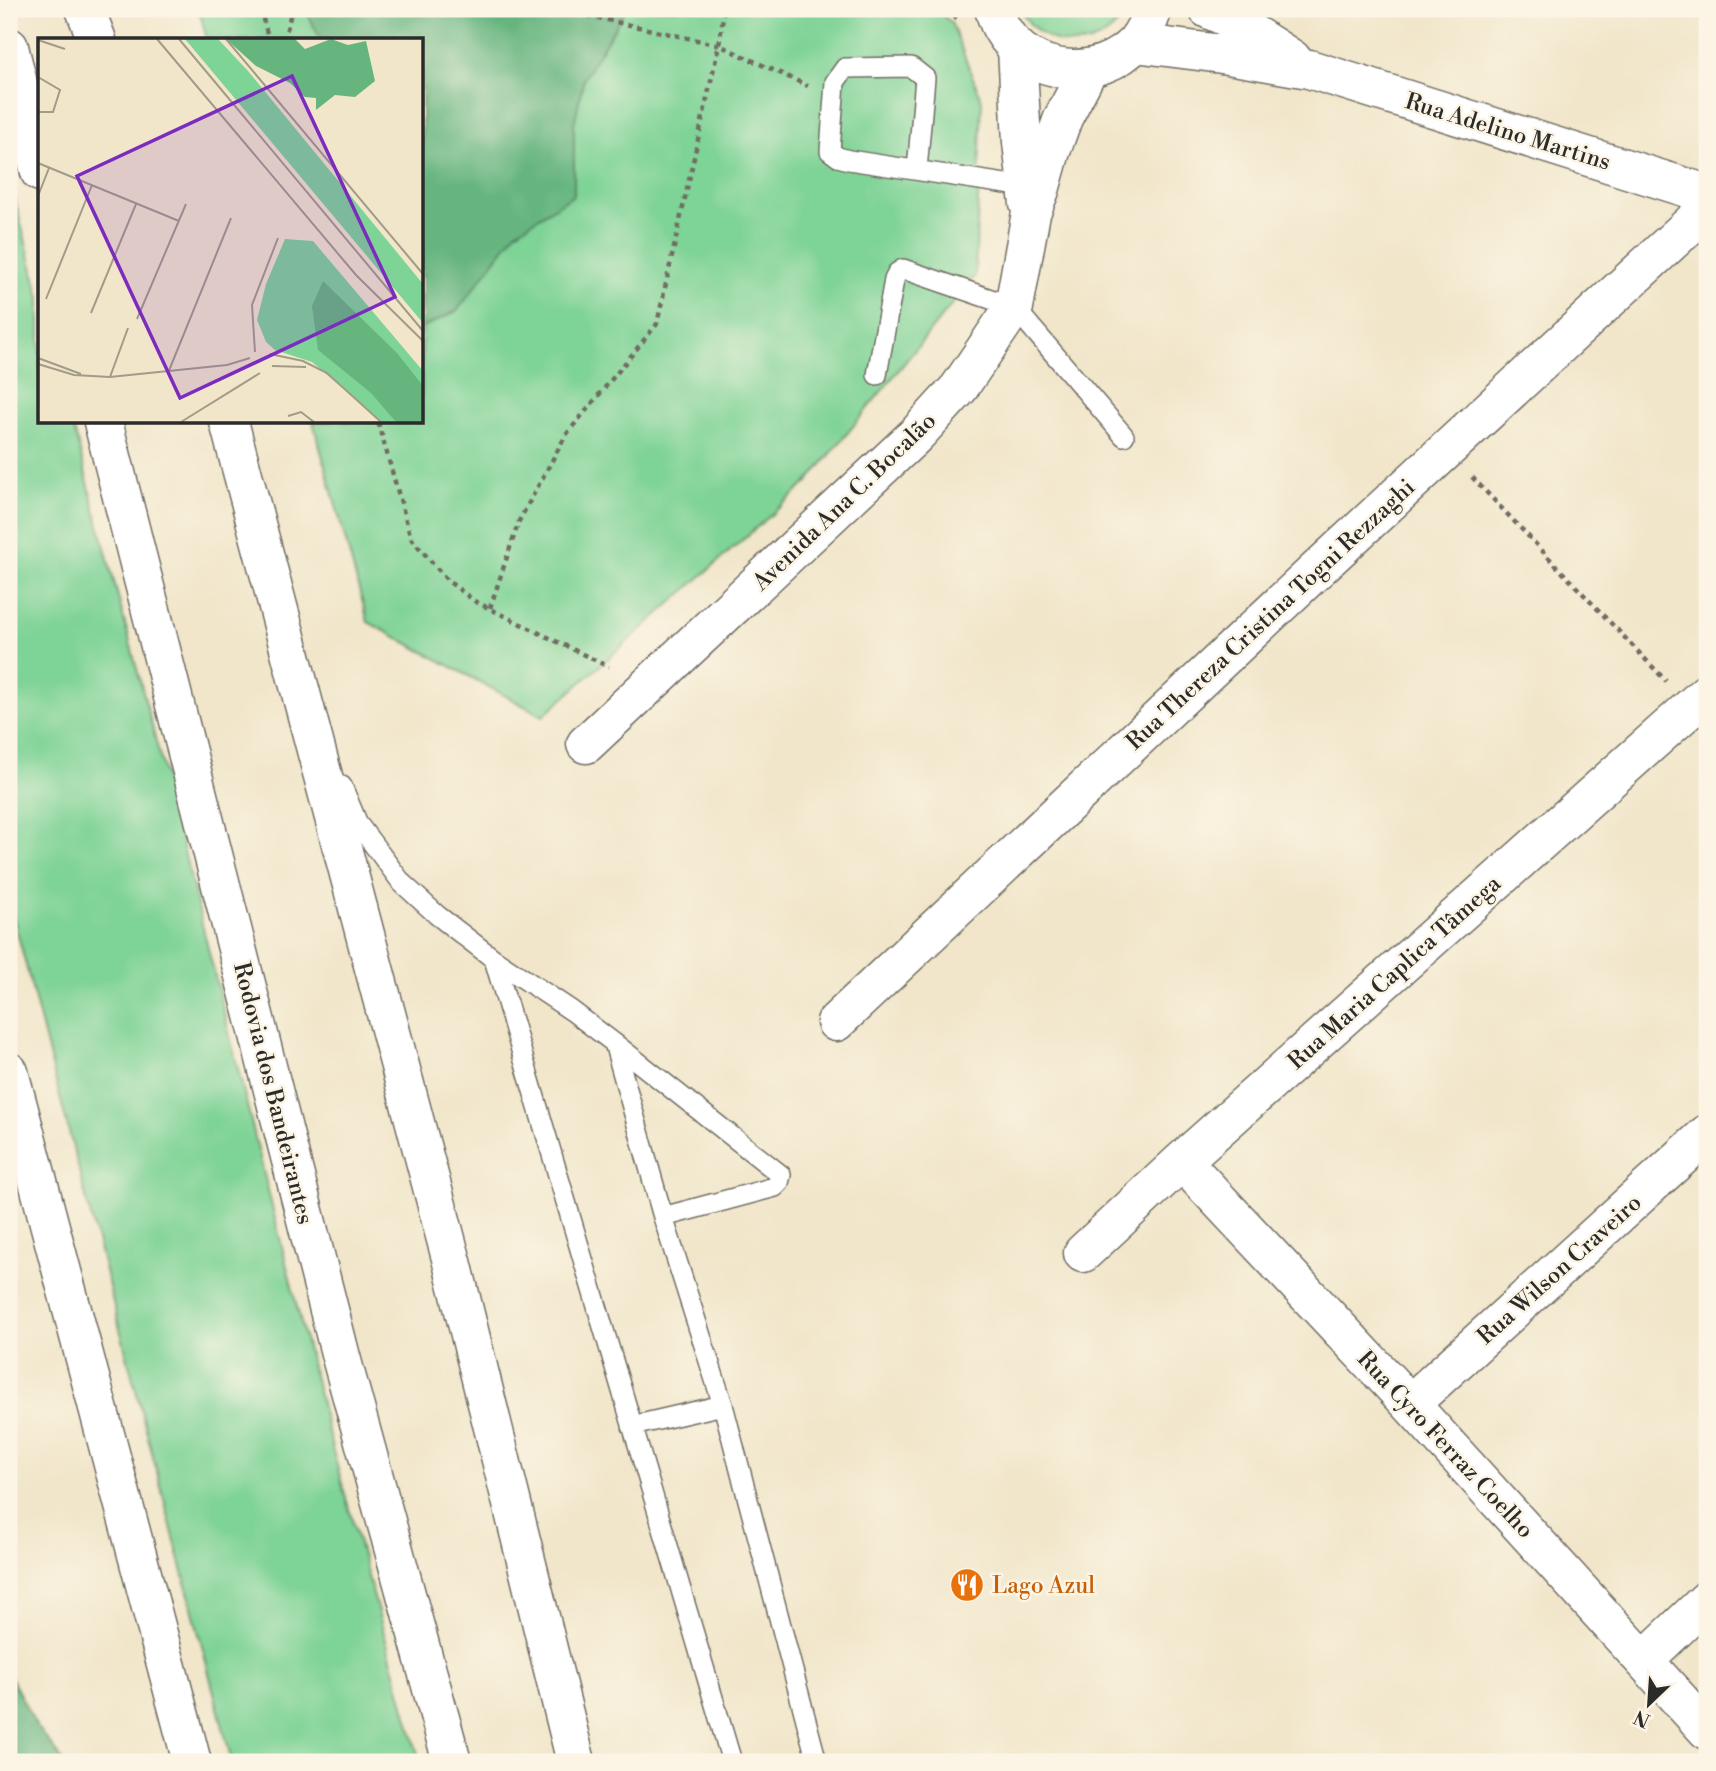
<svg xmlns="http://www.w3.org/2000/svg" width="1716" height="1771" font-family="'Libre Bodoni',serif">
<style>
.green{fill:#7ed396;stroke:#547f60;stroke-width:2}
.forest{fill:#66b57f;stroke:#487055;stroke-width:2}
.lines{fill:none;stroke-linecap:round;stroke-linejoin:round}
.service-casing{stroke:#706c63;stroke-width:22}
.minor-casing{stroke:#706c63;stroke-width:41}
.tertiary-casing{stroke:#706c63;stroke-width:41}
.motorway-casing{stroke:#706c63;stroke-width:41}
.path{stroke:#706c63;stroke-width:4.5;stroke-dasharray:5 5;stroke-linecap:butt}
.service{stroke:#fff;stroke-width:19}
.minor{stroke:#fff;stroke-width:38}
.tertiary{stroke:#fff;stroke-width:38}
.motorway{stroke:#fff;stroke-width:38}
.labels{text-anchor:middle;stroke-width:5;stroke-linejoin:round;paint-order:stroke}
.street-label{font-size:23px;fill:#2b2b2b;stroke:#fcf5e5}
.food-label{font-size:23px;fill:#c56008;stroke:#fcf5e5;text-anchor:start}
.inset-road{fill:none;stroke:#a29b8a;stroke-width:2}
.view{fill:#7b2cbf;fill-opacity:0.15;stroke:#7b2cbf;stroke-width:3.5}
.inset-edge{fill:none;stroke:#2b2b2b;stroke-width:3.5}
</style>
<rect width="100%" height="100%" fill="#fcf5e5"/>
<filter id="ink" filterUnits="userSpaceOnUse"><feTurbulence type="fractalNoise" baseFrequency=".0143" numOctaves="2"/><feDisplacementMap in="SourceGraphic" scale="14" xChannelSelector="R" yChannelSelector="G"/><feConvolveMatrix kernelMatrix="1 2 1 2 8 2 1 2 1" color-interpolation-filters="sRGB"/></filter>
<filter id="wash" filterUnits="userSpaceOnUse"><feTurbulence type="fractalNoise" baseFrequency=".00686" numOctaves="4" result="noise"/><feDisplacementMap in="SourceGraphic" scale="28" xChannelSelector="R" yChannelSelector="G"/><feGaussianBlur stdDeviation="1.57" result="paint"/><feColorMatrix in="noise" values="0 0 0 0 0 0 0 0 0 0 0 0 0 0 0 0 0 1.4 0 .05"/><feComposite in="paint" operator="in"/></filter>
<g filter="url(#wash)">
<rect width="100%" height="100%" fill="#f1e6ca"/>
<path class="green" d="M199,9H934L951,22L982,101L975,276L807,483L543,716L368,622L313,422H422V40H207Z
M1020,9H1126C1105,57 1043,54 1020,9Z
M9,176L40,298V422H72L168,787L332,1448L420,1762H232L9,900Z"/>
<path class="forest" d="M305,9H626L584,78L574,124V195L516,232L457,311L422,328V40H321Z
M9,1674L37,1727L64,1762H9Z"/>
</g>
<g filter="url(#ink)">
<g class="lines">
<g class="service-casing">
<path id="service" d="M917,170L925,78L911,67L845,68L835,82L830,151L838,157L849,160L1031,188
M877,375L894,280L897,273L903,269L1014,307L1124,436
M342,786L358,824L402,883L437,915L494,959L572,1011L614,1043L663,1217L723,1405L817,1762
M494,959L732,1762
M614,1043L781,1175L779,1183L775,1187L663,1217
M632,1426L723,1405"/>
</g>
<g class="minor-casing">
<path id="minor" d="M1017,48L1022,142L1029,204
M586,744L916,435L959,388L1014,307L1031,213L1040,190L1051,151L1063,118L1089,68
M836,1022L1322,565L1707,209
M1182,1161L1410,1404L1707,1730
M1083,1253L1182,1161L1707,693
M1410,1404L1707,1134
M1644,1660L1707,1600"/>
</g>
<g class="tertiary-casing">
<path id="tertiary" d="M994,9C996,15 998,23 1002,29C1029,76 1099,83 1136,42C1144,32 1149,21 1153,9
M1208,9L1228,18L1292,59
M1135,43L1222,54L1309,69L1707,194"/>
</g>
<g class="motorway-casing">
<path id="motorway" d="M85,9L97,40
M9,47L40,172
M103,422L341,1357L452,1762
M229,422L452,1262L576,1762
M9,1072L192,1762"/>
</g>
<path class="path" d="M260,9L269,40
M558,9L719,45L808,86
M945,9L958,19
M284,40L292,9
M378,422L411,538L448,581L476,602L609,667
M1472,477L1666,681
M490,608L519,521L566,435L657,324L719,45L724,9"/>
<use href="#service" class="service"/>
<use href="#minor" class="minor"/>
<use href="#tertiary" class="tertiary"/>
<use href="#motorway" class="motorway"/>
</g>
</g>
<defs>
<g id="restaurant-disc" transform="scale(1.75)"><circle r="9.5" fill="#e8710a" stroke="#fcf5e5"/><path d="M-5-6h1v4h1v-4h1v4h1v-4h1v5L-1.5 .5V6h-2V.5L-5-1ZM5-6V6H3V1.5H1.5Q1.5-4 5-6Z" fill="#fff"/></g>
</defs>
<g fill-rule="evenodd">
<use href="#restaurant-disc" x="967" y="1585"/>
</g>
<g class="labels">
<g class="street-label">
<text transform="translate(1508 131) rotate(17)" y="8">Rua Adelino Martins</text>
<text transform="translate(844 501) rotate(-44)" y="8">Avenida Ana C. Bocalão</text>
<text transform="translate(1270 614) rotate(-43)" y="8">Rua Thereza Cristina Togni Rezzaghi</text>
<text transform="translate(1394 972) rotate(-42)" y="8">Rua Maria Caplica Tâmega</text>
<text transform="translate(274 1093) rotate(76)" y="8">Rodovia dos Bandeirantes</text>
<text transform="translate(1559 1269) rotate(-42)" y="8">Rua Wilson Craveiro</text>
<text transform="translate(1446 1444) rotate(47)" y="8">Rua Cyro Ferraz Coelho</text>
</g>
<g class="food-label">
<text x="992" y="1593">Lago Azul</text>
</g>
</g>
<g transform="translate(38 38)">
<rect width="385" height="385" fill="#f1e6ca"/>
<path d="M147,1H180L210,33L385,246V285ZM247,201L275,203L385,333V384H344L274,324L237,312L228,304L219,282L228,246Z" fill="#7ed396"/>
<path d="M188,1H257L267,11L293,1L310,7L328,3L337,43L317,59L297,57L278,72V60L267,59L252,45L218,28ZM285,243L359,315L385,348V384H358L333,355L280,312L274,268Z" fill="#66b57f"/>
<path class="inset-road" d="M119,1L318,237L385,303M141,1L385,293M188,1L385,236M0,2L27,11M0,39L22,52L15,74H0M0,125L141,183M0,158L11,130M8,261L54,147M53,275L98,166M99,281L148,166M217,314L214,267L240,200M232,316L265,323L289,335L343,384M0,320L43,336M0,326L36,337L72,339L189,327L212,320M234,328L268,329M130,335L193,180M72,339L90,290M250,378L263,374L276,384M143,384L222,335"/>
<path class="view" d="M254,38L357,259L142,360L39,138Z"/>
<rect width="385" height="385" class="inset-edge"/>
</g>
<rect width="1716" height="1771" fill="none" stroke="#fcf5e5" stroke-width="35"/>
<g transform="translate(1649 1704) rotate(205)" stroke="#fcf5e5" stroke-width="5" paint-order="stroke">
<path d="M0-5L12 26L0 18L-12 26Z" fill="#2b2b2b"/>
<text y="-10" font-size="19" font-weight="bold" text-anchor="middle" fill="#2b2b2b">N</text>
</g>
</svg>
